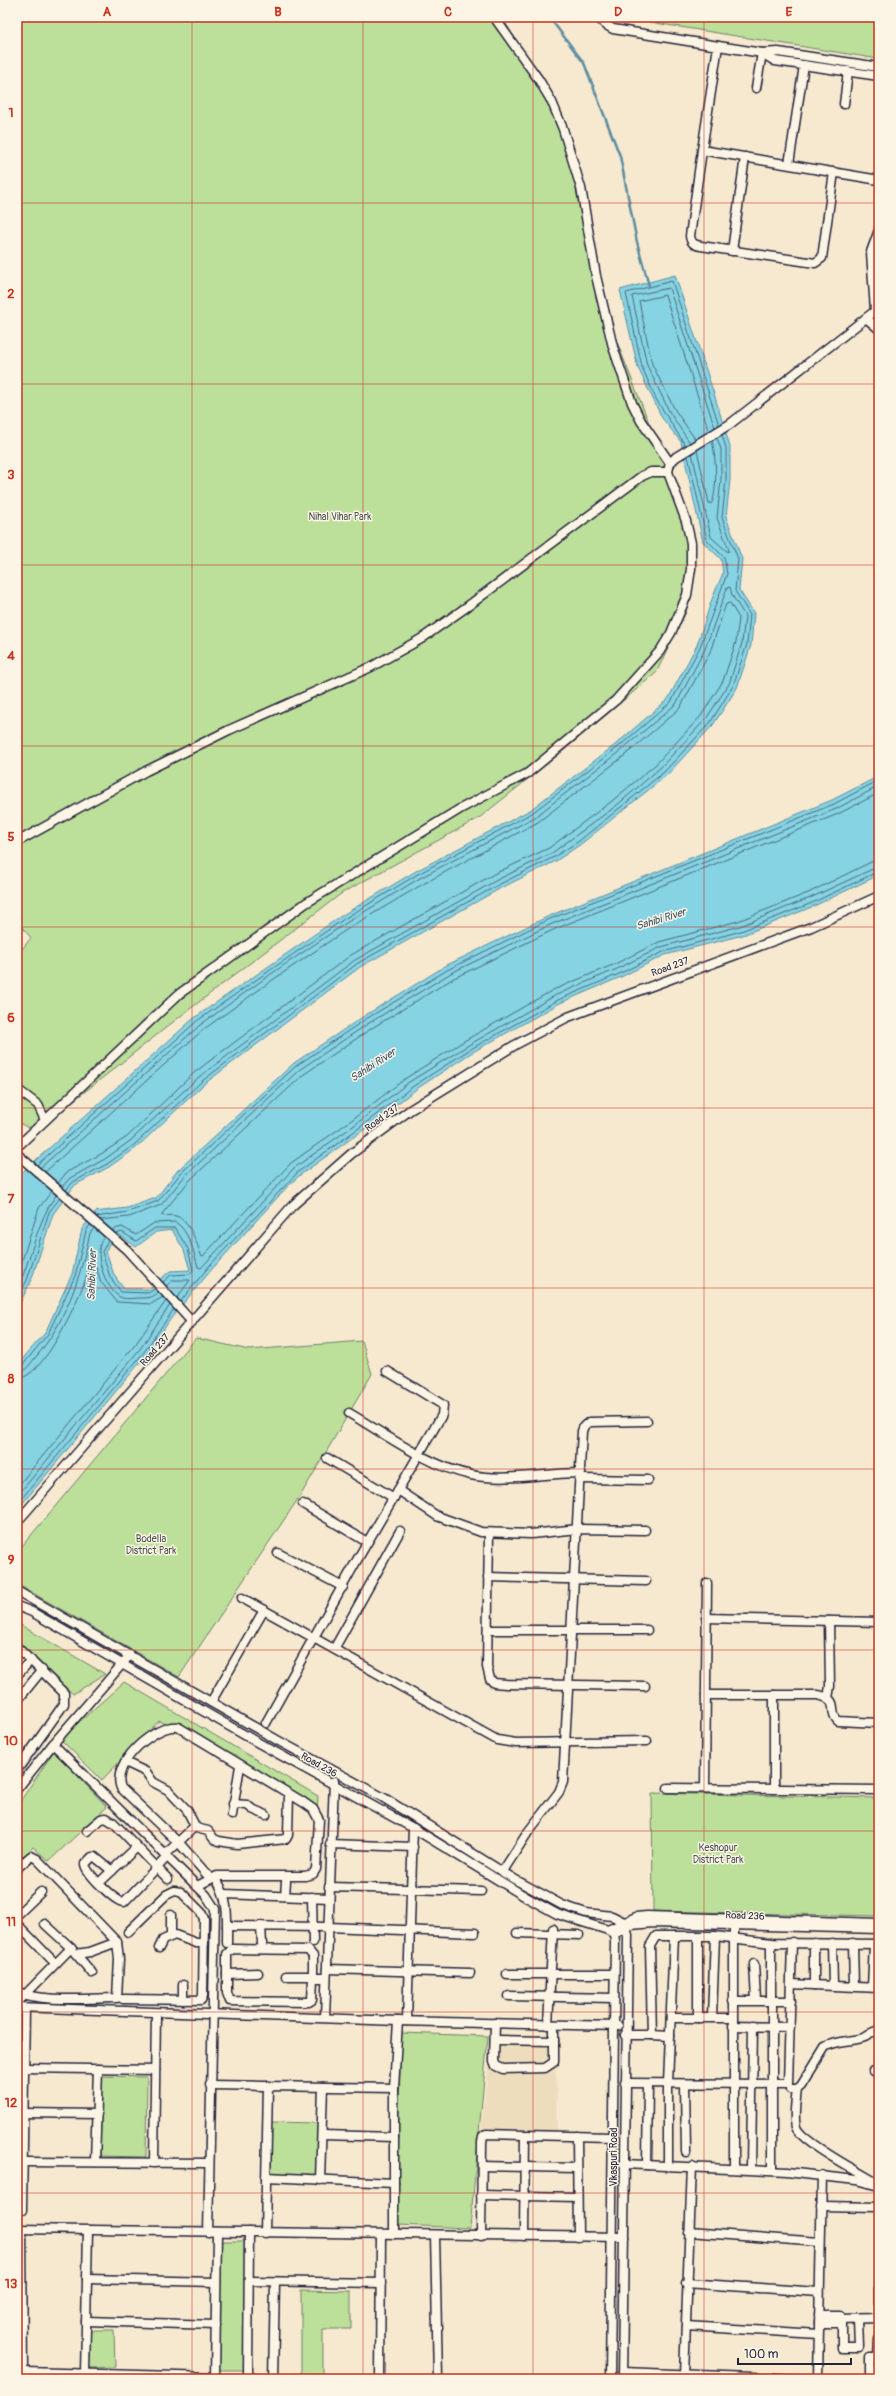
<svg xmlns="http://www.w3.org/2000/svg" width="896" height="2396" viewBox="0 0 896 2396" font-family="Pangolin,sans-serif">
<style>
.built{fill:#eeddbd}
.green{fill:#bcdf99;stroke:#6f806a}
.water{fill:#85d3e3;stroke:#5d8ca0;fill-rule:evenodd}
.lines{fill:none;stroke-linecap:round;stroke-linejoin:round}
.shore{stroke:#4a697e;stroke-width:1}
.stream{stroke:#5d8ca0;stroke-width:2.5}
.minor-casing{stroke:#22223b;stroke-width:11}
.minor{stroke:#fcf5e5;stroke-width:8}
.grid{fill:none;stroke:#c8321e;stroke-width:1;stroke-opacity:0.55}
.labels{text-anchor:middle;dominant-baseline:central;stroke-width:3;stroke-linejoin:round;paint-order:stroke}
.park-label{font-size:10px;fill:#485152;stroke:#fcf5e5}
.street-label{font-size:10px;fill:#22223b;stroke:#fcf5e5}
.water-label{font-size:11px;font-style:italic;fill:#40576d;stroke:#fcf5e5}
.neatline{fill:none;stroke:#c8321e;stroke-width:1.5}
.grid-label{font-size:13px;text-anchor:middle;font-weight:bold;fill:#c8321e}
</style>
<rect width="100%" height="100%" fill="#f6e9cf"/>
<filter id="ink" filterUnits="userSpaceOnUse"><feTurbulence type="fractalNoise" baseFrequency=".025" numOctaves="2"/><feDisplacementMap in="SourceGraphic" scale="8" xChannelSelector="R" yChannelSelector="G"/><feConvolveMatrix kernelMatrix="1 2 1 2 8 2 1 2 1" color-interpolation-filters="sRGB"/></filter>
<g filter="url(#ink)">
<polygon class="built" points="492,2034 556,2035 557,2140 480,2137"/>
<g class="green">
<polygon points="17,17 502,17 564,118 585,187 602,304 670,476 696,567 686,612 656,673 562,752 479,818 342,893 182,1015 35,1131 17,1122 17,955 31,938 17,921"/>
<polygon points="649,17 879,17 879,59 649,22"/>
<polygon points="196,1338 249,1350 362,1341 372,1374 302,1493 179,1677 17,1584 17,1552"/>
<polygon points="17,1623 105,1674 73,1694 17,1644"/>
<polygon points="124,1682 318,1796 317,1814 159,1721 102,1780 60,1739"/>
<polygon points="54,1751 107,1807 49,1861 33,1847 17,1863 17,1806"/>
<polygon points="652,1793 879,1798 879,1916 653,1911"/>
<polygon points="401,2033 488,2036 470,2228 396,2225"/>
<polygon points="102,2076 147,2077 146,2157 100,2156"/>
<polygon points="271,2122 319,2123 317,2179 270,2178"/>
<polygon points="20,2236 19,2379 17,2379 17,2237"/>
<rect x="216" y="2241" width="30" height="129"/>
<polygon points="301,2290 351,2291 351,2329 323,2329 323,2375 301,2374"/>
<polygon points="88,2330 114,2330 115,2367 89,2368"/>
</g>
<g class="water">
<polygon points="675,275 715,397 730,447 730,480 726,517 742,559 739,590 754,613 751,645 737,688 713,725 667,775 581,844 556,861 501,888 360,967 204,1084 136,1148 109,1167 75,1185 53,1214 31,1281 17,1309 17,1177 194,1018 341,916 416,871 530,810 615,745 668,699 697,645 712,599 723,573 721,559 703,542 681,442 662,418 638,368 620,290"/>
<path d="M879,776v99l-65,31 -71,29 -78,20 -44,22 -61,26 -89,50 -56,37 -53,41 -62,44 -13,12 -74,81 -41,49 -25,37 -130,156v-145l28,-32 27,-59 10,-45 13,-17 32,-4 29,-10 22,-28 116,-107 70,-47 83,-51 102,-49 283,-116zM172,1230l12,20 6,20 -20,1 -21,18h-25l-10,-14 -8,-24 3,-7 11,-9 16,12 20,-15z"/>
</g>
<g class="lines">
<g class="shore">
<polyline points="695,439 675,410 652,364 639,301 665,295 709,431"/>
<polyline points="690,443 670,413 647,365 632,296 669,288 715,428"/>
<polyline points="685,445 656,399 642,367 626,293 672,281 719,425"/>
<path d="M697,450l12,53 2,1c7,-10 5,-50 1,-63"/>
<polyline points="692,453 711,537 728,552 729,550 717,518 721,479 721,449 717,438"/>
<path d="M879,793l-41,21 -283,115 -101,49 -82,50 -69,47 -114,106 -28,34c4,2 10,-1 15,1 13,4 21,27 25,39l2,1 88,-93 62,-44 53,-41 58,-37 89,-51 62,-26 44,-22 79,-21 70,-28 63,-31 8,-2"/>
<polyline points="37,1165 197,1021 344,919 418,874 532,813 617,748 671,702 700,647 727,574 724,557 707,540 688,456"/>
<polyline points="40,1168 200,1025 271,974 346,923 420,878 535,817 620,751 676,704 705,649 727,588 730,587 732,595 745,616 742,643 729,684 706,719 660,768 616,806 552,853 497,880 355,960 199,1077 130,1141 105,1159 70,1178 62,1187"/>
<polyline points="45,1172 204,1029 274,979 349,928 423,884 538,822 624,756 680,708 710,652 726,604 730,603 739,618 736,642 723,681 701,716 656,764 612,801 549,848 494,874 351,955 195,1072 127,1137 101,1154 67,1172 58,1183"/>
<polyline points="66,1190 73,1182 107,1164 134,1145 202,1081 358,963 500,884 554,857 579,841 664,772 710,723 733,686 747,644 750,615 735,591 738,559 722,518 726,480 726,448 722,435"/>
<polyline points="96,1217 128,1212 158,1201 181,1173 296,1066 366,1019 449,969 550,919 834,804 879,780"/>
<polyline points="100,1220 129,1217 161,1205 185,1176 299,1070 369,1023 451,973 552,924 836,809 879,786"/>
<path d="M112,1230l10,-3 14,8 18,-12 21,-1c14,8 19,31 23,45l3,1 93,-100 62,-44 53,-42 58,-36 89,-51 61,-26 44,-22 79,-21 70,-28 69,-32"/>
<polyline points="116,1234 122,1232 136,1241 155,1228 175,1228 188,1249 193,1270 190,1274 171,1275 163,1282"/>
<path d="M104,1237c-13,12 1,52 16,60 5,3 13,1 19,1 8,0 13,0 20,-6"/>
<polyline points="108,1240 102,1252 110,1277 121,1292 148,1293 155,1289"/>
<polyline points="17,1276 39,1208 52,1191"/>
<polyline points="166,1286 173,1280 190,1280 177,1298"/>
<path d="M17,1289c15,-30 19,-67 39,-94"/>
<polyline points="17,1300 27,1280 49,1212 60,1198"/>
<polyline points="180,1302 210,1265 298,1172 359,1128 412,1087 469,1050 558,1000 619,974 663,952 741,931 812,903 879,871"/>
<polyline points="17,1367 22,1366 48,1334 75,1276 86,1231 90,1225"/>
<path d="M17,1373c9,-1 13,-9 18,-15 31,-36 45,-80 55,-125l4,-5"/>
<path d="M17,1379c27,-1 59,-76 68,-98 3,-7 3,-14 6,-21l3,1 7,21 16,20 34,2 12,-7"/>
<polyline points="17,1487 135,1345 166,1301"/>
<polyline points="17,1496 140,1349 170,1305"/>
<polyline points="17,1504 144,1352 174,1309"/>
</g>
<polyline class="stream" points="549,17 584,63 620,156 637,242 649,286"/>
<defs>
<g id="minor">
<polyline points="494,17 539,80 552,102 563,129 581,188 596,276 613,347 632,403 641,421 670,463"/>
<polyline points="597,17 606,25 613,29 762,53 778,52 879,67"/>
<polyline points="718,46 702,150 879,180"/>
<polyline points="762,53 775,61 879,76"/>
<polyline points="756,88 762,53"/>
<polyline points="844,104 848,71"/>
<path d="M702,150l-12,86c1,7 4,9 11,10l114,17 7,-5 12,-86"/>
<polyline points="789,164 804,65"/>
<polyline points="732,251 745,157"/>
<polyline points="866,318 879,329"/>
<polyline points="17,842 146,771 229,730 371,667 421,639 468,606 642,476 651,472 668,472"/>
<polyline points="17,1089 38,1105 45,1120"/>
<polyline points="17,1147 179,994 306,903 460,809 528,773 616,700 660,651 671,633 687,595 691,569 691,543 686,521 668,472 670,463 676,457 730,424 875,311 871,252 879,230"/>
<polyline points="17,1154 127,1250 192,1322"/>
<path d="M349,1413c36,21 81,54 122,62 34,7 75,-2 110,-2"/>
<polyline points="327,1458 394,1498"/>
<polyline points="581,1479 648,1480"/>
<polyline points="398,1490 437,1516 481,1532 531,1534 578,1529 645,1530"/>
<polyline points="303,1504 367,1542"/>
<polyline points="17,1522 292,1206 351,1154 410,1110 515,1045 568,1017 811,927 879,896"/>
<polyline points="489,1533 487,1667 490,1679 494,1683 506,1684 645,1686"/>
<polyline points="278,1553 343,1587"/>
<polyline points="488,1577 646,1581"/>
<polyline points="17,1591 277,1740 384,1798 514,1879 562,1905 586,1913 612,1916 624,1922 628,1935 622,2379"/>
<polyline points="242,1598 497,1740 516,1743 647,1741"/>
<polyline points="17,1606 32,1612 255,1741 413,1828 526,1897 557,1914 608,1930 614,1934 615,1941 610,2379"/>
<polyline points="706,1618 879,1622"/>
<polyline points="488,1630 647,1630"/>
<polyline points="17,1647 64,1693 64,1704 17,1770"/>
<polyline points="334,1649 400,1531"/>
<polyline points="17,1675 31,1660"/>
<path d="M706,1695h112c24,5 9,16 20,26l41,2"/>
<polyline points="828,1698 830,1686 829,1621"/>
<polyline points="17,1701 42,1670"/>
<polyline points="211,1702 264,1610"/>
<polyline points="266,1723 357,1560 442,1415 443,1405 387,1371"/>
<polyline points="53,1744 206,1895 215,1909 208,2232"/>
<polyline points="125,1762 146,1772 153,1782 168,1790 187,1810 196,1828 208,1831 214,1839 219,1841 237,1844 286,1839 288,1835 289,1794"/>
<polyline points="668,1788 879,1790"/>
<polyline points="705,1788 707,1583"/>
<polyline points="17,1789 53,1744 130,1655"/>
<polyline points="774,1789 774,1695"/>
<polyline points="233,1804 247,1805 252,1809 266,1815"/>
<polyline points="232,1815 240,1766"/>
<polyline points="87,1831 101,1819 106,1818 114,1823 168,1879"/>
<polyline points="330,1844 413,1847"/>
<polyline points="165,1855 195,1826"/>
<polyline points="17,1868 31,1856 37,1859 117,1942"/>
<path d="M112,1871l-17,-14h-3l-7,7c0,8 32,40 39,38l43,-45"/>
<polyline points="503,1871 528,1832 559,1792 563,1782 582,1431 584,1426 589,1422 647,1421"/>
<path d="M218,1882c11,19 9,39 9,61"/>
<polyline points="99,1883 137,1847"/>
<path d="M197,1886l20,-10h88l8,-2 3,-5 3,-49 -6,-11 -10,-7 -125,-75c-23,-3 -68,37 -57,61l59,56 30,34"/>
<polyline points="329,1887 481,1891"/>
<polyline points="225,1894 329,1898"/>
<polyline points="285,1896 286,1881"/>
<polyline points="312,1897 313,1942"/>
<polyline points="17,1915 41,1892"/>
<polyline points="171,1915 171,1936"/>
<polyline points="17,1924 55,1963"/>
<polyline points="734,1925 734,2168"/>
<polyline points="227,1926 328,1927 475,1933"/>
<polyline points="261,1926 262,1944"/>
<polyline points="608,1930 636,1917 647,1916 879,1923"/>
<polyline points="517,1933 579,1935"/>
<polyline points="614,1934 631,1925 653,1923 879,1929"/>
<polyline points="832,1943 833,1985"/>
<polyline points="853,1943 854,1986"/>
<polyline points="159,1948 163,1940 175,1935 196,1943 204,1943"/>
<polyline points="76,1954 92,1973"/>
<polyline points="754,1964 756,2000"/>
<polyline points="327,1969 470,1973"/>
<polyline points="227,1974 258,1973"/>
<polyline points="507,1974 614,1974"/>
<polyline points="286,1976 313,1976"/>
<polyline points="313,1978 312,2000 309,2002 230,2001 227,1993 227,1954 232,1949 308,1950 313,1956 313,1978 326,1978"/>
<polyline points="791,1984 879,1988"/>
<polyline points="183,1985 183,2000"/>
<polyline points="814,1985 814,1943"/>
<polyline points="872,1987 874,1944"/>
<path d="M17,1991c21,12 75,7 100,7l2,-39 -2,-17 -27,10 -14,2 -5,-6"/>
<polyline points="509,1996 614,1998"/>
<polyline points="123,1999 201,2000 203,1996 204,1919 201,1912 181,1892 174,1891 166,1895 128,1932"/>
<polyline points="733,2001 791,2001"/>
<polyline points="771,2001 771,1943"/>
<polyline points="772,2001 772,2170"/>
<polyline points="17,2003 71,1948 45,1924"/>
<polyline points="17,2007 398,2021 618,2026"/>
<polyline points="325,2017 334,1781"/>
<polyline points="712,2017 715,1936"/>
<polyline points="671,2018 732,2018"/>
<polyline points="698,2018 698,1936"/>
<polyline points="407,2021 413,1828"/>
<polyline points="495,2023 494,2061 496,2066 503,2069 545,2068 554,2062 554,2025"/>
<polyline points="548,2025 553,1929"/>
<polyline points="733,2026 790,2027"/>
<polyline points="625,2035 652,2035"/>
<polyline points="670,2036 652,2035 650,1946 656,1936 715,1936 771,1943 879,1944"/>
<polyline points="495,2040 554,2041"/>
<polyline points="24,2068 155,2070"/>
<polyline points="873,2071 879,2073"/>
<polyline points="625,2083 788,2084 792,1942"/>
<polyline points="685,2084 686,2152"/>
<polyline points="210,2085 394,2088"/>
<path d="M791,2089h6l4,-3 24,-39c11,-7 24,-5 37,-9 7,-2 9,-7 17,-7"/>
<path d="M797,2089c-1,11 -4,27 -1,38 5,15 63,45 79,55"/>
<polyline points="23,2113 97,2114"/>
<polyline points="323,2135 394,2137"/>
<polyline points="577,2136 578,2237"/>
<polyline points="22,2162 209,2163"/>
<polyline points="95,2162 98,2069"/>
<polyline points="154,2163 156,2013"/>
<polyline points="624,2164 787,2172 856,2180 879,2186"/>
<polyline points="647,2165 648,2084"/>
<polyline points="668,2165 668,2083 674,1936"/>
<polyline points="482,2166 577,2168"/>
<polyline points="751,2169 753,2026"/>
<polyline points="266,2177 394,2183"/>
<polyline points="320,2180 323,2087"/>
<polyline points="481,2195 577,2197"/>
<polyline points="821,2206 879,2207"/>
<polyline points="22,2210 25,2008"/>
<polyline points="17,2229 624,2237"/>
<polyline points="22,2229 23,2379"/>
<polyline points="689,2232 820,2242"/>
<polyline points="265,2233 268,2086"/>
<polyline points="394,2234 394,2088 398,2021"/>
<polyline points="435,2235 438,2379"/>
<polyline points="481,2236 482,2142 483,2136 486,2134 612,2137"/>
<polyline points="524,2236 525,2135"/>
<polyline points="87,2279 216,2282"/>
<polyline points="249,2281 381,2283"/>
<polyline points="686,2283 819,2292"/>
<polyline points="879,2289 879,2315"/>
<polyline points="840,2319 879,2318"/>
<polyline points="842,2319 842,2348 859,2348 858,2319"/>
<polyline points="86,2321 216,2325"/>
<polyline points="819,2323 840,2323 840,2315 819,2315"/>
<polyline points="686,2326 818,2334"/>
<polyline points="878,2358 879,2339"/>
<polyline points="24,2372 215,2377"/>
<polyline points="622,2372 798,2379"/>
<polyline points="85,2374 88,2230"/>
<polyline points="684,2375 692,2166"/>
<polyline points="248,2378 277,2379"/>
<polyline points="215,2379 217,2232"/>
<polyline points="248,2379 249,2232"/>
<polyline points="273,2379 275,2282"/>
<polyline points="380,2379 381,2234"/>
<polyline points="818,2379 822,2175"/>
<polyline points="870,2379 870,2358 879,2358"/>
</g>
</defs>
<use href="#minor" class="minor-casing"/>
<use href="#minor" class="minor"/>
</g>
</g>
<path class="grid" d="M192,17v2362M363,17v2362M533,17v2362M704,17v2362M17,203h862M17,384h862M17,565h862M17,746h862M17,927h862M17,1108h862M17,1288h862M17,1469h862M17,1650h862M17,1831h862M17,2012h862M17,2193h862"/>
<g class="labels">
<g class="park-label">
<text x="340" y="517">Nihal Vihar Park</text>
<text x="151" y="1539">Bodella<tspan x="151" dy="12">District Park</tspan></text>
<text x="718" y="1848">Keshopur<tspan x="718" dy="12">District Park</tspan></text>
</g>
<g class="street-label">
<text transform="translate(670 967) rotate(-20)">Road 237</text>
<text transform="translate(382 1118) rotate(-36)">Road 237</text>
<text transform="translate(155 1350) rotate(-49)">Road 237</text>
<text transform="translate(319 1765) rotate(29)">Road 236</text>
<text transform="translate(745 1916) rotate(2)">Road 236</text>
<text transform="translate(614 2157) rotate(-90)">Vikaspuri Road</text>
</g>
<g class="water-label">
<text transform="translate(661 919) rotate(-17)">Sahibi River</text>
<text transform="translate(373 1065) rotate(-33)">Sahibi River</text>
<text transform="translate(92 1275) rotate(-88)">Sahibi River</text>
</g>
</g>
<rect width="896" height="2396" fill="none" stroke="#fcf5e5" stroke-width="44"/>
<path d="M738 2358v6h113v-6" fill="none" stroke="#22223b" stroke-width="2"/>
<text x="744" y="2358" font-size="12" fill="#22223b" stroke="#fcf5e5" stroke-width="3" paint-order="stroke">100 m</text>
<rect x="22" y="22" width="852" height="2352" class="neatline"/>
<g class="grid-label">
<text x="107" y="16">A</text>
<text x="278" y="16">B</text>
<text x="448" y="16">C</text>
<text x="618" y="16">D</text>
<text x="789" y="16">E</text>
<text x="11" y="117">1</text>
<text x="11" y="298">2</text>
<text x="11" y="479">3</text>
<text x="11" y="660">4</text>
<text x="11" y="841">5</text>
<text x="11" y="1022">6</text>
<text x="11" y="1203">7</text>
<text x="11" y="1383">8</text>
<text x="11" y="1564">9</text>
<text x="11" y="1745">10</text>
<text x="11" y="1926">11</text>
<text x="11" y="2107">12</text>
<text x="11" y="2288">13</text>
</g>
</svg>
